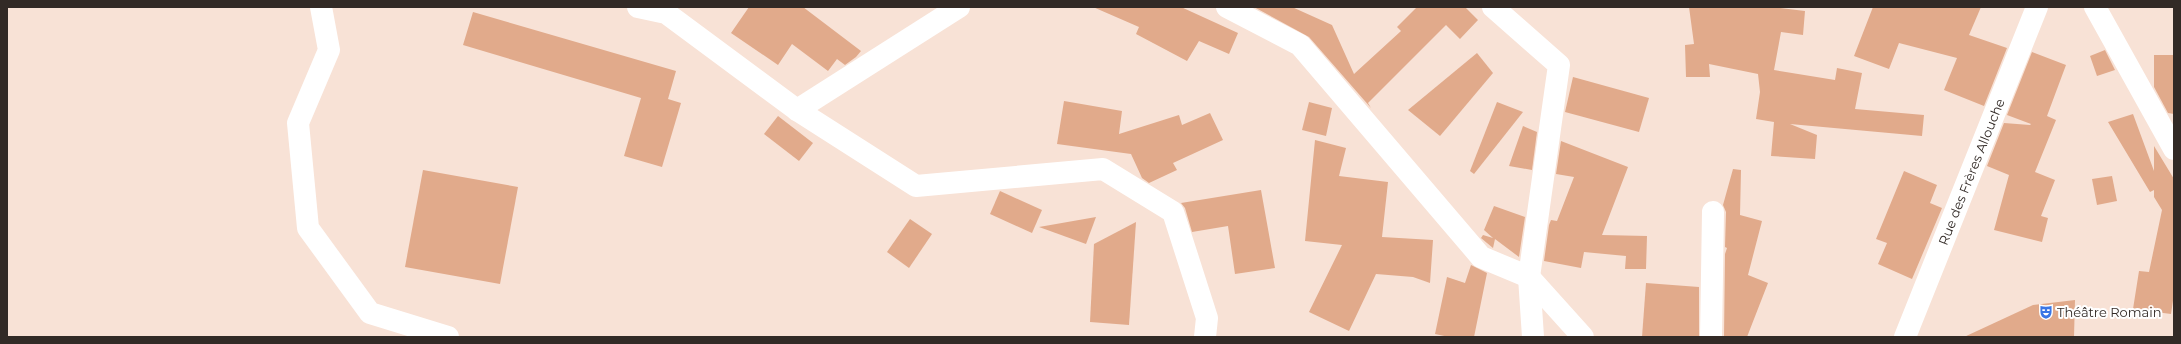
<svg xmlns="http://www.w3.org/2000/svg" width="2181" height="344" viewBox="0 0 2181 344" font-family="Montserrat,sans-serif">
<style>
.building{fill:#e1aa8b}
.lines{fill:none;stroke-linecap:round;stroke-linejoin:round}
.street{stroke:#fff;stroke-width:22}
.labels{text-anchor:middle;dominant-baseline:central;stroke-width:4;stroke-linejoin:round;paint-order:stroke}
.street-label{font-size:13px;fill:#322a26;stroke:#fff}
.poi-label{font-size:13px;fill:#322a26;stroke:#fff;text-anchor:start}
</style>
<rect width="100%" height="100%" fill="#f8e2d6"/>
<g class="building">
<polygon points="749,7 803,7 861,51 856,57 845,65 837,59 828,71 792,44 778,65 731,33"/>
<polygon points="1093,7 1181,7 1238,33 1229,54 1199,41 1187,61 1136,34 1139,27"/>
<polygon points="1254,7 1292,7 1332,25 1354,74 1401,31 1397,27 1417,7 1465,7 1478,20 1460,39 1446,25 1368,103 1371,108 1309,37"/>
<polygon points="1689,7 1772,7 1805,11 1803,35 1781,32 1774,70 1835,80 1837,68 1862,73 1855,109 1924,115 1922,136 1790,124 1817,135 1815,159 1771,156 1774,122 1756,119 1760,92 1758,74 1709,64 1710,77 1686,77 1685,45 1694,44"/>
<polygon points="1873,7 1981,7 1969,35 2007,48 1984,106 1944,90 1957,58 1899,43 1889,69 1854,56"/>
<polygon points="473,12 676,71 668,99 681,103 662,167 624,156 641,98 463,45"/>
<polygon points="2105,50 2115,70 2097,76 2090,56"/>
<polygon points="2032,52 2066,65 2047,116 2056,120 2035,172 2055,180 2041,216 2048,218 2042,242 1994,230 2009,175 1987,166 2004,123 2030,125 2031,124 2007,115"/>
<polygon points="1477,53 1493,73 1440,136 1408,110"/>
<polygon points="2154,55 2174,55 2174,114 2168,113 2154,87"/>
<polygon points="1573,77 1649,98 1639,132 1565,112"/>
<polygon points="1064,101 1122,111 1119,134 1179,115 1182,125 1210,113 1223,140 1173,163 1177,170 1149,183 1142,178 1131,154 1057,144"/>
<polygon points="1309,102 1332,108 1326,136 1302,130"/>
<polygon points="1497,102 1523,112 1474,174 1470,171"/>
<polygon points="2133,114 2154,171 2154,146 2174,179 2174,294 2171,314 2133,309 2139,271 2149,272 2162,210 2154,197 2154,190 2150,192 2108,122"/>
<polygon points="778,116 813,143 799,161 764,134"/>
<polygon points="1523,126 1537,132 1532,170 1509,166"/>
<polygon points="1315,140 1346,148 1339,176 1388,182 1382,237 1433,240 1430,283 1413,277 1376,274 1349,331 1309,312 1342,245 1305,241"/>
<polygon points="1561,141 1628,167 1602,235 1647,236 1646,269 1625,269 1626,256 1584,252 1581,268 1544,261 1549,225 1551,220 1557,221 1574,177 1556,174"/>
<polygon points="1733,169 1741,170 1740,215 1762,221 1748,275 1768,283 1747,337 1724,337 1725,254 1727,248 1725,247 1726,212 1723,205"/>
<polygon points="423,170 518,187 500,284 405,267"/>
<polygon points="1904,171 1937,185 1930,203 1942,208 1912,279 1878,264 1887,243 1876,239"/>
<polygon points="2112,176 2117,201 2097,205 2092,179"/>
<polygon points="1261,190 1275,268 1235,274 1228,226 1192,232 1185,208 1181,203"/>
<polygon points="1000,191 1042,210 1032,233 990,214"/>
<polygon points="1494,206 1525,217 1519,257 1495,239 1493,248 1481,238 1483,235 1493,238 1484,230"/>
<polygon points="1096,217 1086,244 1039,227"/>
<polygon points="910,219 932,234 909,268 887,252"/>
<polygon points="1136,222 1129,325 1090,322 1094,244"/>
<polygon points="1471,265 1487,273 1474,337 1449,337 1435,334 1447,277 1465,283"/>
<polygon points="1646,283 1699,287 1699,337 1642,337"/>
<polygon points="2075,300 2074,337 1964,337 2033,305"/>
</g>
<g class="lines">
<g class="street">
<polyline points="321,7 329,50 298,123 308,228 370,313 448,337"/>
<polyline points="638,7 666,13 797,110 916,186 1103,169 1173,212 1207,318 1205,337"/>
<polyline points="1227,7 1300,45 1481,257 1529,277 1583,337"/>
<polyline points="1493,7 1559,65 1529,277 1533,337"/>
<polyline points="2095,7 2174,149"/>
<polyline points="797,110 959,7"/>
<polyline points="1711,337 1713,212"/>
<path id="s1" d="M1905,337l132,-330"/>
</g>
</g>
<defs>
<symbol id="theatre-bare" viewBox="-9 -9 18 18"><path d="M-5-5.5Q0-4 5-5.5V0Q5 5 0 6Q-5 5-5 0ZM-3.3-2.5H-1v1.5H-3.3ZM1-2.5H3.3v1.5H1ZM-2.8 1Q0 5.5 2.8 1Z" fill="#3a76e5" stroke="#fff" stroke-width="2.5" paint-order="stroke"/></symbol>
</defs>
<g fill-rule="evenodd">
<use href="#theatre-bare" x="2036" y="302" width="20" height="20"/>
</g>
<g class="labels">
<g class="street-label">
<text stroke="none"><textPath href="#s1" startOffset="178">Rue des Frères Allouche</textPath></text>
</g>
<g class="poi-label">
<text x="2057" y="312">Théâtre Romain</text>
</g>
</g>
<rect width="2181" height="344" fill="none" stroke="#322a26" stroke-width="16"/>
</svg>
